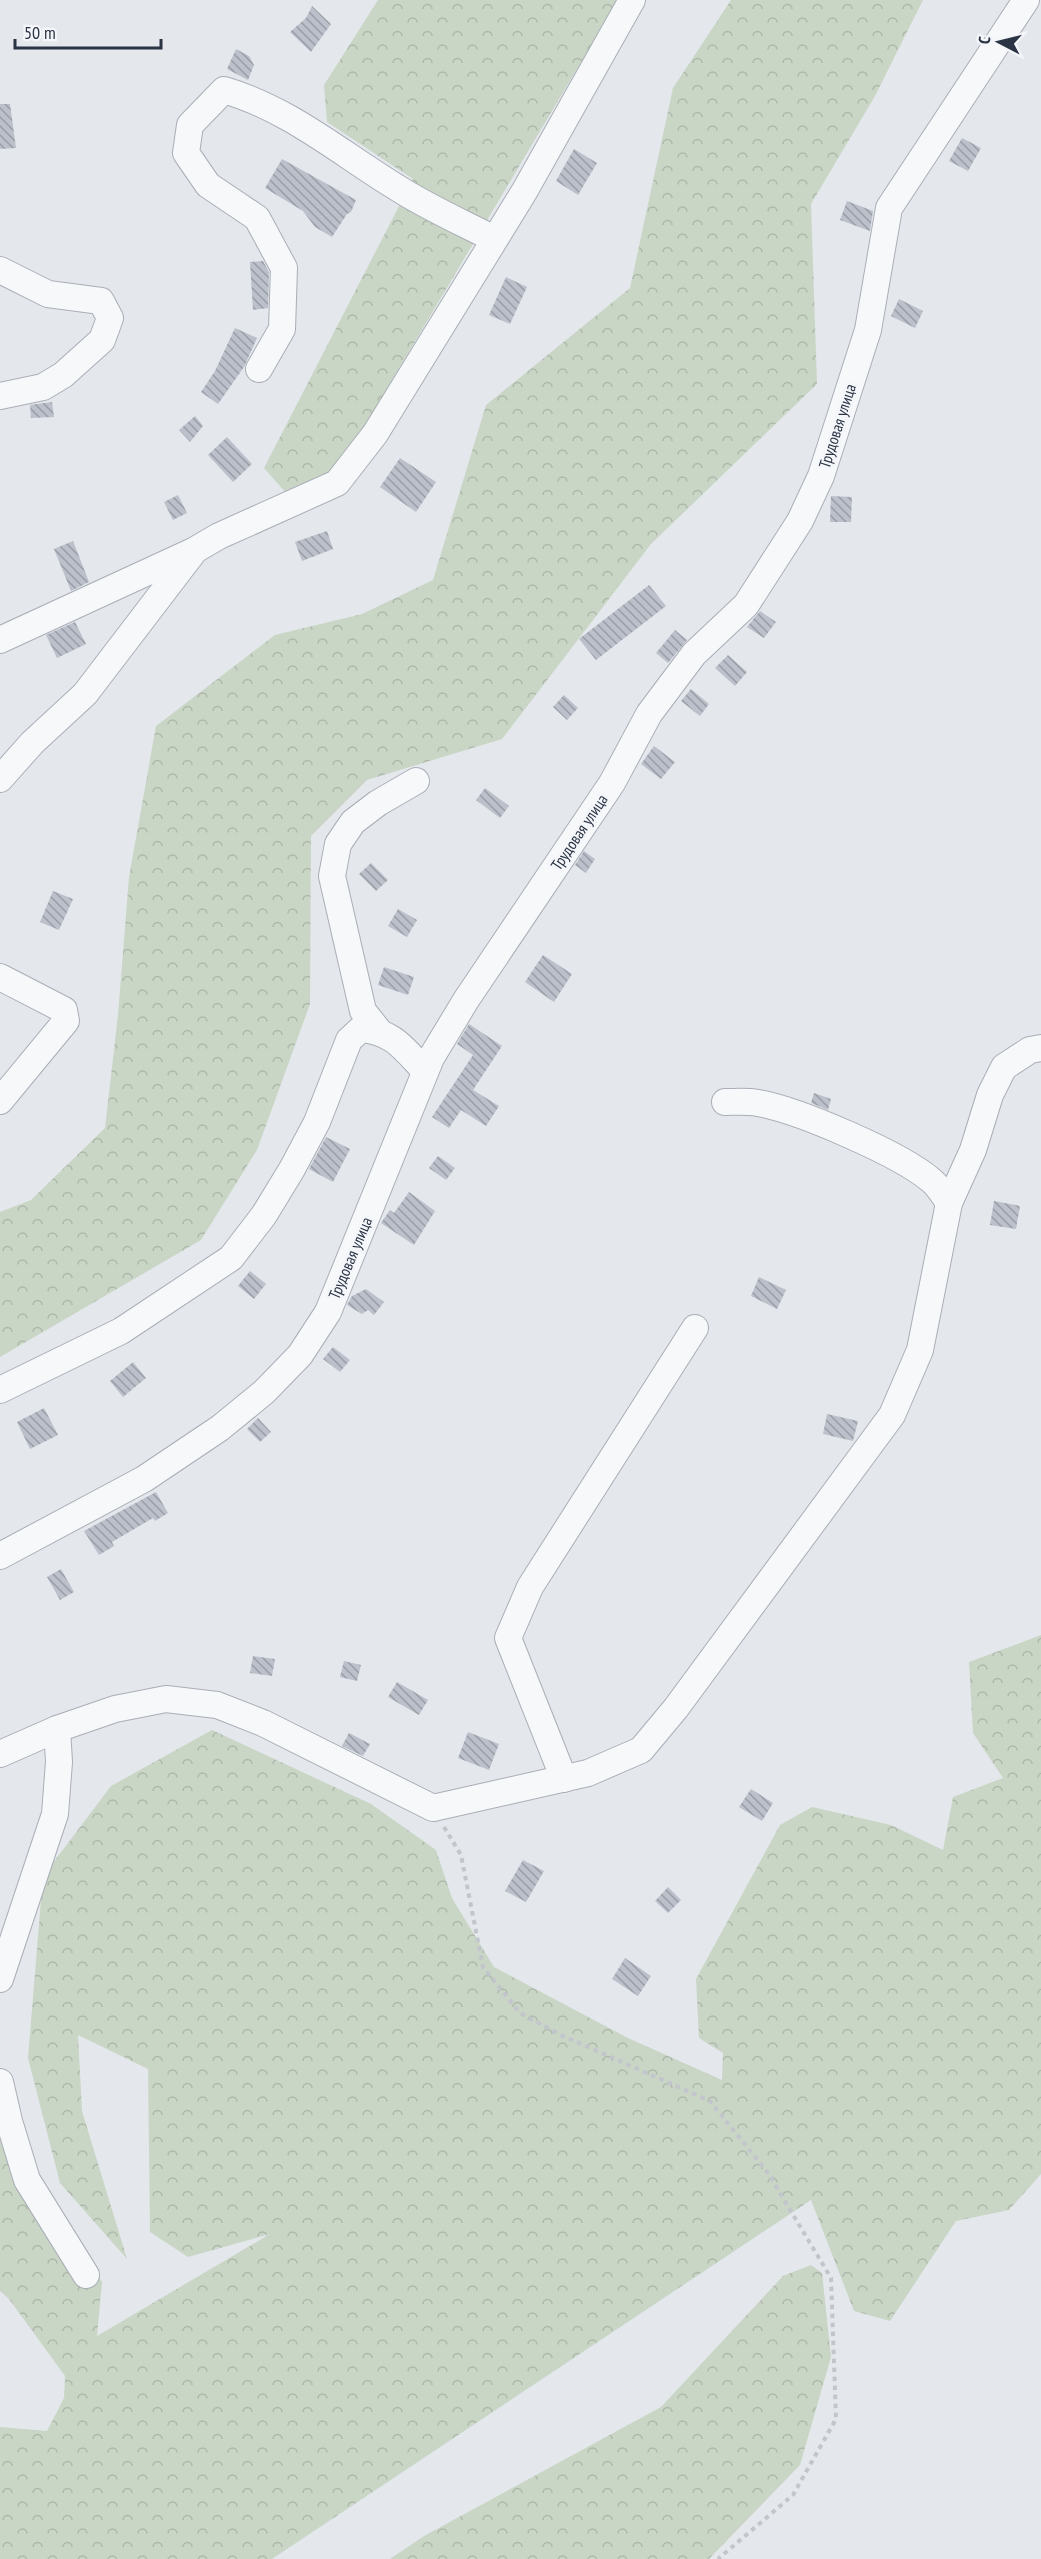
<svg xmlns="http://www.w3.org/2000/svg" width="1041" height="2559" viewBox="0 0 1041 2559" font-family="'PT Sans Narrow',sans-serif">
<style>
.forest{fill:url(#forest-crowns)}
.building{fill:url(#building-back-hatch)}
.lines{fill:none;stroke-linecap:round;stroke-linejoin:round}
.minor-casing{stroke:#a9aeb7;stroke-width:28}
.path{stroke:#c2c5cb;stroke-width:4;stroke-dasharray:4.5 4.5;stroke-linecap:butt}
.minor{stroke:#f7f8fa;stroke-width:26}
.labels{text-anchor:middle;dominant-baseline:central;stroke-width:6;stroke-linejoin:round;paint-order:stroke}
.street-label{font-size:16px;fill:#2b3445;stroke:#f4f6f9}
</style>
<defs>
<pattern id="forest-crowns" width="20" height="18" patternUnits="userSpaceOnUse" patternTransform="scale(1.5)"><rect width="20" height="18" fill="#c9d6c5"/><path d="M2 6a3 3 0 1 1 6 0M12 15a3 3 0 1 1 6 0" fill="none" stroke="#adb8ab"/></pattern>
<pattern id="building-back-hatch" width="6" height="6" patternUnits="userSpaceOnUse" patternTransform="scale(1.5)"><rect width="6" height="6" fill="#bbc0ca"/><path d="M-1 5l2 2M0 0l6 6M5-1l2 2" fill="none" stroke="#989da6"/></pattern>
</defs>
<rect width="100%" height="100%" fill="#e4e7ec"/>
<g class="forest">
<polygon points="378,0 618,0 338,471 287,494 264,468 413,179 327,122 324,85"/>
<polygon points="731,0 923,0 875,96 811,204 817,384 651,544 502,739 367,780 311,836 310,1004 257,1150 201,1240 0,1357 0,1212 31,1200 105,1128 118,1015 129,877 156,726 275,635 362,614 433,580 486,405 630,288 673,88"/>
<polygon points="1041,1635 1041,2174 1009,2210 956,2221 890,2321 854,2311 811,2200 272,2559 0,2559 0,2427 47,2431 64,2398 65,2376 9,2299 0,2291 0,2121 102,2282 97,2336 270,2234 188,2257 150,2232 148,2069 78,2035 82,2111 127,2259 60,2183 28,2058 43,1876 111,1786 212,1730 371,1804 436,1850 452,1898 494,1967 628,2038 722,2080 723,2053 699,2038 696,1979 780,1825 812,1807 891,1825 943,1850 953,1797 1003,1778 973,1733 969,1662"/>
<polygon points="811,2265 822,2273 831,2357 800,2465 709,2559 390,2559 424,2536 661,2407 783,2276"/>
</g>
<g class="building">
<polygon points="312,6 331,24 311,52 290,32 306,18"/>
<polygon points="236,49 249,56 254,65 248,80 227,69"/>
<polygon points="0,104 10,104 16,148 0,149"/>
<polygon points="962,138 981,148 968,171 949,161"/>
<polygon points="574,149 597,163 578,195 556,181"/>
<polygon points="282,159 356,200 351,212 347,214 332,237 315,227 303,211 265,188"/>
<polygon points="847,201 873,211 870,231 840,220"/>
<polygon points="263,261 269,272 268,308 253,310 250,262"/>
<polygon points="506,277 527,287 510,324 489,315"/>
<polygon points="899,299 923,311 915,328 891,316"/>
<polygon points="235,328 257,338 244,367 218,404 201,392 215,371"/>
<polygon points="52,402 54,417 31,418 30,405"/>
<polygon points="195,416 203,426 190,442 179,430"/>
<polygon points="227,437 252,464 233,482 208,455"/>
<polygon points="400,458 436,482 416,512 380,487"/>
<polygon points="178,495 187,513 173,520 164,502"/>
<polygon points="831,496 852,497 851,522 830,522"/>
<polygon points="327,531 333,549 302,561 295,542"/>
<polygon points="73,541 89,582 71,591 54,549"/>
<polygon points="649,585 666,606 596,660 579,639"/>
<polygon points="760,611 776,622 764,638 747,627"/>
<polygon points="75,622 86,644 57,658 46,635"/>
<polygon points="675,630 687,640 668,663 656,653"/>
<polygon points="728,655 747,672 735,686 715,668"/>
<polygon points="691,689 709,704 700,716 681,701"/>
<polygon points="564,695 578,708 567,720 553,707"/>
<polygon points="654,746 675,762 661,779 641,764"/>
<polygon points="485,788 509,806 500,818 476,800"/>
<polygon points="584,851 595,859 586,873 575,865"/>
<polygon points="371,863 388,880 376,891 359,874"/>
<polygon points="53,891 73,899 59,930 40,922"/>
<polygon points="398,909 417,920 407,937 388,926"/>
<polygon points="543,955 572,974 554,1002 525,982"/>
<polygon points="384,967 414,977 408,995 378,985"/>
<polygon points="469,1024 502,1046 473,1090 499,1106 486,1126 461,1110 449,1128 432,1117 473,1055 457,1044"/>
<polygon points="814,1093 831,1099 828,1110 811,1103"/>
<polygon points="326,1137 350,1149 333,1182 309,1169"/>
<polygon points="438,1156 455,1168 446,1180 429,1168"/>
<polygon points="409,1192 435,1211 414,1245 381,1223 390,1210 394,1213"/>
<polygon points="994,1201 1020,1206 1016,1229 990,1225"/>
<polygon points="250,1271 266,1284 254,1299 238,1286"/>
<polygon points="759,1277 786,1290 777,1309 751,1296"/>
<polygon points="366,1289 384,1302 374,1315 368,1310 362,1314 347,1305 352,1296"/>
<polygon points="333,1347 350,1360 340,1372 323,1359"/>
<polygon points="133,1362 146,1378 123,1397 110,1381"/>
<polygon points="44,1408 58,1435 30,1449 17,1422"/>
<polygon points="827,1414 858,1421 853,1441 823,1434"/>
<polygon points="258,1418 271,1432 260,1442 247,1429"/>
<polygon points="156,1492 168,1513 155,1521 153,1518 112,1542 114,1546 99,1555 84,1531"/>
<polygon points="61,1569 74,1592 60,1600 47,1577"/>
<polygon points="253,1656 275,1659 272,1676 250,1673"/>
<polygon points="344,1661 361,1665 357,1681 340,1677"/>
<polygon points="397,1682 428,1700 419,1715 388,1697"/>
<polygon points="468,1732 499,1744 489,1770 458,1758"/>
<polygon points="349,1733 370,1744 363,1756 342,1746"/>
<polygon points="751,1789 773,1803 762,1821 739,1807"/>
<polygon points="523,1860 544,1871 526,1902 505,1891"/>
<polygon points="668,1887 681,1900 668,1913 655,1901"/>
<polygon points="625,1958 651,1976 638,1996 612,1979"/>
</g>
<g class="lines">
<defs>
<g id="minor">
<polyline points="0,270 48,294 101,301 110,318 102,340 63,375 43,387 0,396"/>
<path d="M259,369l23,-40 2,-61 -27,-50 -49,-33 -22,-32 4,-28 34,-35c65,19 115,62 172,97 31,20 65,35 98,52"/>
<polyline points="0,640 191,552"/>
<polyline points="0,779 32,743 85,694 195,550 219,536 337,483 375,434 524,192 632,0"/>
<polyline points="0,977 64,1010 66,1021 0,1101"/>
<polyline points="379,1031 363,1011 332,876 338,844 353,822 378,803 416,781"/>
<path d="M725,1102c11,0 22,-1 33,1 40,7 143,51 174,78 7,6 12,15 17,22"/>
<path d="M0,1390l121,-59 110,-73 33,-43 28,-46 25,-47 32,-82 12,-11c33,3 43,20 64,42"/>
<polyline points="0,1556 144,1479 220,1428 264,1392 300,1355 328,1312 431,1058 466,1000 612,783 649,714 694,654 746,605 800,521 821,476 868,330 889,208 1026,0"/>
<polyline points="0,1754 57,1729 115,1709 166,1699 217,1705 263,1723 433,1808 588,1773 641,1750 676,1708 892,1415 920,1350 949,1203 973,1150 990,1095 1004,1067 1030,1050 1041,1048"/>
<polyline points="564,1779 508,1638 530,1587 695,1328"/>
<polyline points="0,1979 55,1814 59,1762 57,1729"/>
<polyline points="0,2082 9,2121 27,2180 86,2275"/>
</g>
</defs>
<use href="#minor" class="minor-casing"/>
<polyline class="path" points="444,1827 461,1855 483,1967 520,2013 561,2035 710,2101 768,2173 831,2278 836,2419 793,2495 718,2559"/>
<use href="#minor" class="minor"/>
</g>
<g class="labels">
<g class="street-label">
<text transform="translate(837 426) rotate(-72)">Трудовая улица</text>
<text transform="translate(579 832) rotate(-56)">Трудовая улица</text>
<text transform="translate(350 1258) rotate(-67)">Трудовая улица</text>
</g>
</g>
<g transform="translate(999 42) rotate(277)" stroke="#f4f6f9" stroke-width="4.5" paint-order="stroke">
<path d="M0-4.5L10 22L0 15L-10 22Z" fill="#2b3445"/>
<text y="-9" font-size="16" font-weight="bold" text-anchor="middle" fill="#2b3445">С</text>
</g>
<path d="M15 39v9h146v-9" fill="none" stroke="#2b3445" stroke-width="3"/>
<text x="24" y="39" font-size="18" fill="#2b3445" stroke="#f4f6f9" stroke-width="4.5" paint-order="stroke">50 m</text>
</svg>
